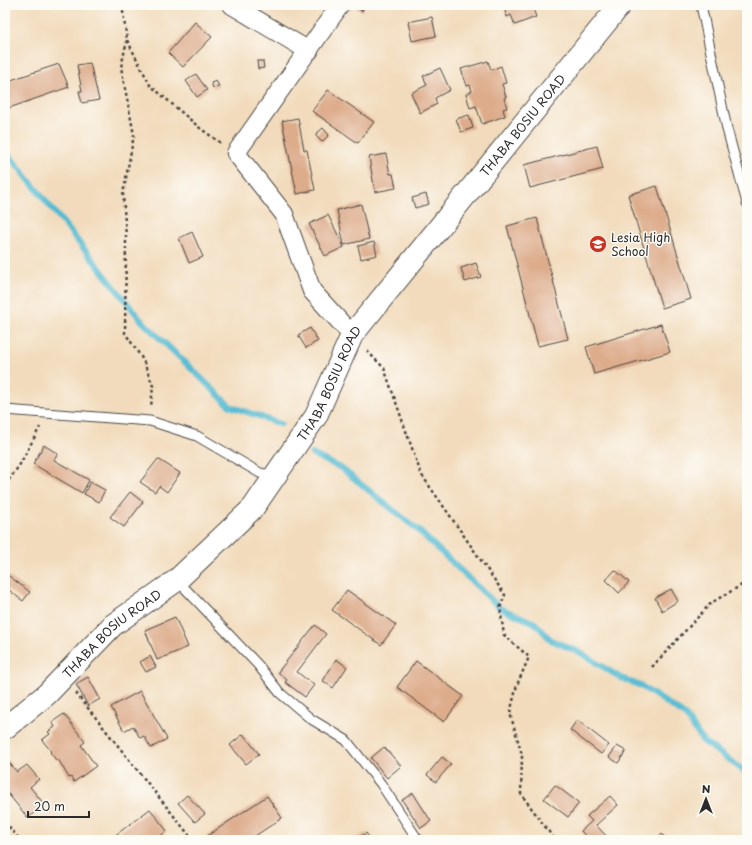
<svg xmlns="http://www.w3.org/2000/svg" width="752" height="845" viewBox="0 0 752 845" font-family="'Playpen Sans',sans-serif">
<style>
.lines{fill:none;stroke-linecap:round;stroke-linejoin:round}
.stream{stroke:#54bbd2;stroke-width:6}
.building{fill:#ddac8b}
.service-casing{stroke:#494541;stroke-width:11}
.minor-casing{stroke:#494541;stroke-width:20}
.tertiary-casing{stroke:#494541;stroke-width:24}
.path{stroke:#494541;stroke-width:2.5;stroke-dasharray:3 3;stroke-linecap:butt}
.service{stroke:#fff;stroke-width:9}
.minor{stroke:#fff;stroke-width:18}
.tertiary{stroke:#fff;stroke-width:22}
.labels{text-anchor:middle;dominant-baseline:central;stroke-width:3;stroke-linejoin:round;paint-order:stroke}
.street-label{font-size:12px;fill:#2b2b2b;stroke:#fdfcf7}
.poi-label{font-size:12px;fill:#2b2b2b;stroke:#fdfcf7;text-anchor:start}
</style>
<rect width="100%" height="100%" fill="#fdfcf7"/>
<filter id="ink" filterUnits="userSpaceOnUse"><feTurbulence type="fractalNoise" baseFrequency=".025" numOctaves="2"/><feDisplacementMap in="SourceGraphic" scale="8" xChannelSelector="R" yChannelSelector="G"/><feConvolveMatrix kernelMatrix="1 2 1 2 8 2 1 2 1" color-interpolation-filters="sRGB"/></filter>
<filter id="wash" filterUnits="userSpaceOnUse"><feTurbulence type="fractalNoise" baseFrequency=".012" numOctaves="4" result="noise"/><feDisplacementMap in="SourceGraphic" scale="16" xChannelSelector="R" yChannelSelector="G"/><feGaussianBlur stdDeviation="0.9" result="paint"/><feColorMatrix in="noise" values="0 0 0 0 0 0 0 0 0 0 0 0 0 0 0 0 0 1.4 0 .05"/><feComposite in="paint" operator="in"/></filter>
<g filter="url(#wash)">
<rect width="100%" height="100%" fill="#f2dbbc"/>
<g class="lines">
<g class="stream">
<polyline points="5,150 141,320 230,406 281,424"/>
<polyline points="312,454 341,468 418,530 500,608 535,623 551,640 579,652 621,678 641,686 685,715 703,741 747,773"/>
</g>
</g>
<g id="blocks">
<g class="building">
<polygon points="357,5 365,5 362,11 356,8"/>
<polygon points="503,5 535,5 532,6 536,17 515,25 511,15 507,17"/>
<polygon points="432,17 436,36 412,41 408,22"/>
<polygon points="195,22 212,37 183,67 168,53"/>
<polygon points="257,61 263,61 264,68 258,69"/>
<polygon points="488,61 491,70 501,66 506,83 502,84 506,97 504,98 507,108 503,109 505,116 482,124 476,106 470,108 466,94 472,91 470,85 467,86 461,69"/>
<polygon points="90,63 99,100 82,103 79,91 82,91 77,65"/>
<polygon points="59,64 69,87 9,108 5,98 5,82"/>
<polygon points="440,68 450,90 435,98 437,104 420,113 411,93 427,85 423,76"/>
<polygon points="196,74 207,90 197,97 186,81"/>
<polygon points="216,81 219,86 213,88 211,83"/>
<polygon points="328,90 374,122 358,143 312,111"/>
<polygon points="469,115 473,128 461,132 456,119"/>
<polygon points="298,118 304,150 307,150 315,190 297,194 282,121"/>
<polygon points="323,128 329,135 322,142 315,135"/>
<polygon points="597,146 603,169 530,188 524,165"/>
<polygon points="386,154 390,174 393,174 396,188 375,192 369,157"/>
<polygon points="657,186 691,299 662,308 628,195"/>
<polygon points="426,194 429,204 415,208 412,198"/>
<polygon points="361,204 369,239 344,245 337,210"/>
<polygon points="328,215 344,247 325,256 309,224"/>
<polygon points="537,218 568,339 538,346 507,226"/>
<polygon points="192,232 203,257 189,263 179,238"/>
<polygon points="374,242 377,255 361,259 358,246"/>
<polygon points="476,263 481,277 465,282 461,268"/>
<polygon points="661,324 670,352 594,374 586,347"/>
<polygon points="310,328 318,341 306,348 298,335"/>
<polygon points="44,445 58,454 54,460 89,480 82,493 33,464"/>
<polygon points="158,459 180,473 167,492 159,486 155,492 140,482"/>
<polygon points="90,482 105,490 99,502 84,494"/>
<polygon points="130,492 143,502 124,527 110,517"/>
<polygon points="615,570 629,582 619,593 606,580"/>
<polygon points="5,573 30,592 23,601 5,587"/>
<polygon points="671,589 678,601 662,611 655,598"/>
<polygon points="347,590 396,625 381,645 332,610"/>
<polygon points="175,617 188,647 157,660 145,630"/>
<polygon points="315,625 326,634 297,672 314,685 305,697 285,682 287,680 278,672"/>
<polygon points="150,656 156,667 146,672 140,662"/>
<polygon points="336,659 347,667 333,688 323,681"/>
<polygon points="416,661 463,696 444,722 397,687"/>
<polygon points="88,677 100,699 88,706 76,684"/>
<polygon points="140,691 167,739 151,748 144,736 140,738 133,726 124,731 111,707"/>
<polygon points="64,714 85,742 81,745 96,766 74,782 71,777 69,778 58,759 56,760 50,752 51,751 42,740 50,734 48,732 55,727 52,722"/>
<polygon points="577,720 609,745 601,754 570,730"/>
<polygon points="243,734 259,754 246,764 230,745"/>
<polygon points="617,746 626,751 618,763 609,757"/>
<polygon points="384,747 401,766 387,778 371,758"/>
<polygon points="442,757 451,764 436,782 427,775"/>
<polygon points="6,759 17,772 27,765 39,779 30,787 44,804 28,818 5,790"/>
<polygon points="555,785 579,803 568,817 544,799"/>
<polygon points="413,793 431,821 421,828 402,800"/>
<polygon points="187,795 205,814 195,822 178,803"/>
<polygon points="267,796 282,818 249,840 209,840 207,836"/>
<polygon points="610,796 618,805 596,825 607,837 604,840 589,840 581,831 592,821 587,816"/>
<polygon points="150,809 167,831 155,840 109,840"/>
<polygon points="366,833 371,840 355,840"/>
<polygon points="662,834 667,840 655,840"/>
</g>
</g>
</g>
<g filter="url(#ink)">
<use href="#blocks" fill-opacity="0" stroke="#494541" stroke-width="1"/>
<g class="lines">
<defs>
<g id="service">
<polyline points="701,5 727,129 747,203"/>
<polyline points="5,410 150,421 197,436 260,473 275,476"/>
<polyline points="177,580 258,665 280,693 311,719 346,740 381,784 418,840"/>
</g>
<g id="minor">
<polyline points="232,5 309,51"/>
<polyline points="340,5 236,153 284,214 312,291 352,335"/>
</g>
<g id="tertiary">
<path id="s1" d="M5,728l42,-34 66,-69 64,-45 76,-72 63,-92 36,-81 268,-330"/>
</g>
</defs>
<use href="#service" class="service-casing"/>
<use href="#minor" class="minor-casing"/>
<use href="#tertiary" class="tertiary-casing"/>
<g class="path">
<polyline points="111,5 121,8"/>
<polyline points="122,5 127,40 150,85 201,129 221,143"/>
<polyline points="127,40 121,67 134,135 123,194 126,237 125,333 143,360 153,386 151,407"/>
<polyline points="367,351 384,368 421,474 505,595 500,608 504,635 529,657 517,685 510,713 522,755 521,794 555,840"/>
<polyline points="5,485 19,466 40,427"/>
<polyline points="652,667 711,603 747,582"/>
<polyline points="76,693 193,840"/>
<polyline points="5,822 20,840"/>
</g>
<use href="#service" class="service"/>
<use href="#minor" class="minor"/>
<use href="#tertiary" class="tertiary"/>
</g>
</g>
<defs>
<symbol id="school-disc" viewBox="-11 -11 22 22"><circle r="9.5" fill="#c8321e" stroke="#fdfcf7"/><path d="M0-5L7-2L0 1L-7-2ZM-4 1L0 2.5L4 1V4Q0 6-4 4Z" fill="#fff"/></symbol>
</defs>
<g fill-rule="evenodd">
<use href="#school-disc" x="588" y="234" width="20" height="20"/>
</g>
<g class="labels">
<g class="street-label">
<text stroke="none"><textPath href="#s1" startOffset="803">THABA BOSIU ROAD</textPath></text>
<text stroke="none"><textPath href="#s1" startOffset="479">THABA BOSIU ROAD</textPath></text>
<text stroke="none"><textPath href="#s1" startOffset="143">THABA BOSIU ROAD</textPath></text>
</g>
<g class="poi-label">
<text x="611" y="237">Lesia High<tspan x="611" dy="14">School</tspan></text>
</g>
</g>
<rect width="752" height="845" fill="none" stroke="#fdfcf7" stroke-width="20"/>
<g transform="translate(706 799)" stroke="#fdfcf7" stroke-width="3" paint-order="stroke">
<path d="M0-3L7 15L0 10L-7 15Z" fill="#2b2b2b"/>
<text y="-6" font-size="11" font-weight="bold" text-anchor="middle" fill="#2b2b2b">N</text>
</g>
<path d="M28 811v6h61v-6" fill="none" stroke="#2b2b2b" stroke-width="2"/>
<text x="34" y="811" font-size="12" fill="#2b2b2b" stroke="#fdfcf7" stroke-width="3" paint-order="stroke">20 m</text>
</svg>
